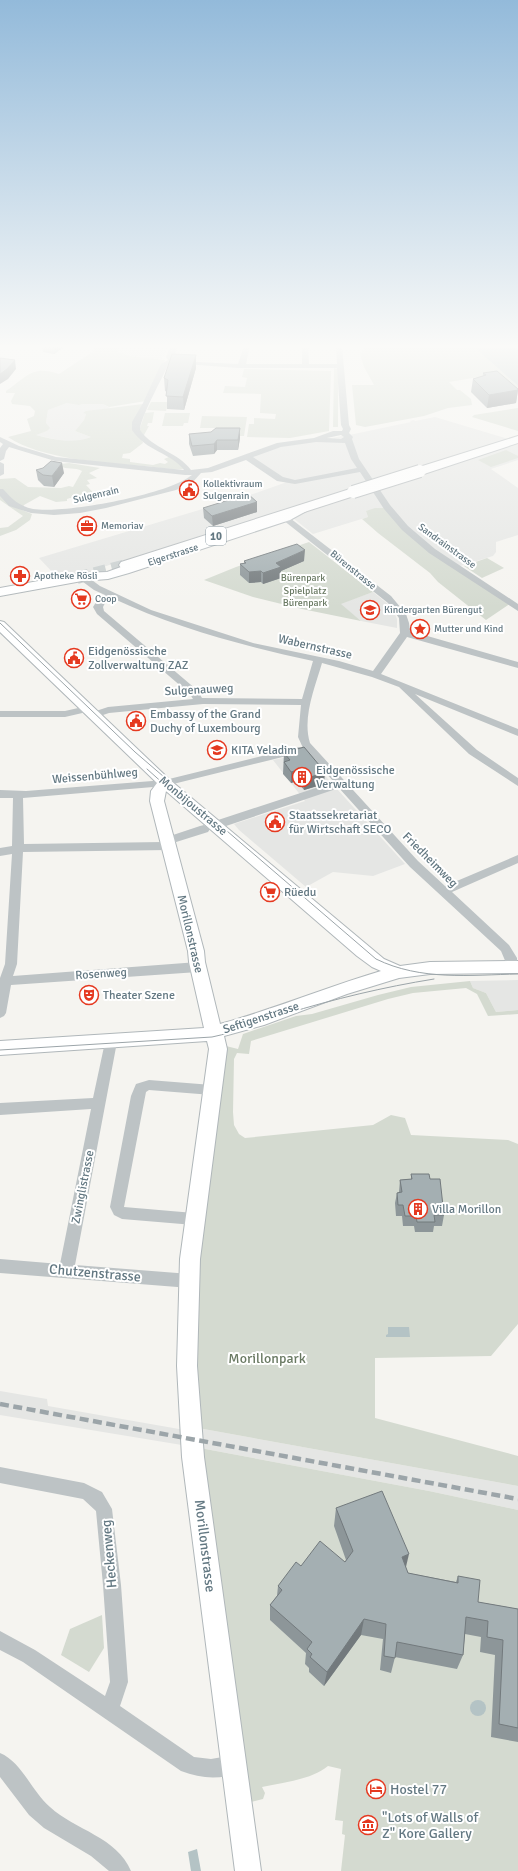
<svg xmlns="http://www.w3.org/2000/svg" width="518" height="1871" viewBox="0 0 518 1871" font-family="Signika,sans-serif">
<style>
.built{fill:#e5e6e4}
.green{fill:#d4dad0}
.water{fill:#b4c3c5}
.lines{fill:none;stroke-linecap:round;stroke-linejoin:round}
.primary-tunnel{stroke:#c9cfcf;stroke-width:12;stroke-dasharray:12 6;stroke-linecap:butt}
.secondary-casing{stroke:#b0b7ba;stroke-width:2}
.primary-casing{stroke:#afb5b8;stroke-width:2}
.street{fill:#bdc3c5;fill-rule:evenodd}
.secondary{fill:#fff;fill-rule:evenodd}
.primary{fill:#fff;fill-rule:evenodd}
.tram{stroke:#9ca5a9;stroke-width:1}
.rail{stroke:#9ca5a9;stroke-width:4.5;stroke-dasharray:9 4.5;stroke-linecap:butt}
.primary-bridge-casing{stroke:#afb5b8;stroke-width:14;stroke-linecap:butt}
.primary-bridge{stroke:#fff;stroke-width:12}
.wall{fill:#8d9699}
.shaded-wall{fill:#737a7d}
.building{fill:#a4afb2;stroke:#737a7d}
.labels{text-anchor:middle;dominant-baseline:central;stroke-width:4;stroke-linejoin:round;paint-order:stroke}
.far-poi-label{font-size:10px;fill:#637882;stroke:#fff;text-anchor:start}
.far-street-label{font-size:10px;fill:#637882;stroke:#fff}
.far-park-label{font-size:10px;fill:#697962;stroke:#fff}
.shield{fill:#fff;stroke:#92a0a8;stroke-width:1}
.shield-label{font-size:11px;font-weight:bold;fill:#637882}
.street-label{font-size:12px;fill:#637882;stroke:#fff}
.poi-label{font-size:12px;fill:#637882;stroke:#fff;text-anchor:start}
.near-street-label{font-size:14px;fill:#637882;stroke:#fff}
.near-park-label{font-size:14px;fill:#697962;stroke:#fff}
.near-poi-label{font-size:14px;fill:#637882;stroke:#fff;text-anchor:start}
</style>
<rect width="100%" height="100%" fill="#f5f4f0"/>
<g class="built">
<polygon points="123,346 169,346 161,360 129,356 117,351"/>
<polygon points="67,403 103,404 110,408 83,413 86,414 84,420 75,431 91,437 76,442 64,441 35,435 47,431 46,423 48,410"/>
<polygon points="435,417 518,442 518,460 491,469 518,488 518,535 496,542 496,552 493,556 457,567 432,550 387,508 366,511 368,517 313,534 283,510 81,574 57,577 39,558 256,493 287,482 249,456 285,446 354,434 411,422 410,421 414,420 415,421"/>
<polygon points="373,592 388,604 394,612 397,619 397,628 361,621 340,604"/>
<polygon points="296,755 308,757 405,864 373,876 333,872 306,887 239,830 234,824 305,801 273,760"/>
<polygon points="518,980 518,1010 496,1012 486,993 473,988 470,981"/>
<polygon points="0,1391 47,1399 48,1406 179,1429 198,1428 518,1486 518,1510 429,1491 200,1448 0,1415"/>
</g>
<g class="green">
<path d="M92,346h31l-6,5 12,5 36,4 -19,41 -37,6 -6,-3h-21l-3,1 -12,-2 -19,7 -2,13 4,5 -3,3 -11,4c20,5 36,9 55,2l-16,-6 9,-11 2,-6 -3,-1 3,-2 57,-7 -8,17 8,22 -13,10 -7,1 -1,4 8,1v3l23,3 7,-2 5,1 3,-2 -4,-3 5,-2 12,7 2,5c-13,1 -27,-2 -40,-3 -38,-3 -103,-7 -135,-29l23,-6 -4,-12 7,-3 1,-5 -5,-5 -18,-2 -1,-3 4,-8h-9v-2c22,-15 26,-26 53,-17l35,-23z"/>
<polygon points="367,346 473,346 518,386 518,392 497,374 449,382 457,390 460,390 471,399 472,405 448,408 424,416 365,427 356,425 352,385 374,385 364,367 360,354"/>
<polygon points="334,368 338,369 338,427 333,427"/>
<polygon points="244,369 331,371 329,431 290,438 247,437 249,424 254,424 254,418 275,419 276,414 260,413 261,394 223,393 225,386 245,387 247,378 242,377"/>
<polygon points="151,402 171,402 168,404 166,411 147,410"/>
<polygon points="518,408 518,431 472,417 474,415"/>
<polygon points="154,412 152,423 148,423 147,426 149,426 144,435 142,435 139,431 145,413"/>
<polygon points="165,413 190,413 188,423 184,423 183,426 162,426"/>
<polygon points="202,416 247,417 244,436 215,436 218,429 216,428 200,428"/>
<polygon points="506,450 518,456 518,458 491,467 478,460"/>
<path d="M69,463l31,5 -11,5 8,5 -10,2 3,4 -4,1 13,14 -8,2 -21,-3 -3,1v2l-11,1 -16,-6 -16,9 -2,5 10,4 -2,6 -14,10 -16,6v-8l8,-1 15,-11 -23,-16v-21l15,-1 13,9 33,1 8,-2 4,1 9,-16c-7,-4 -15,-1 -22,-5v-2z"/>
<polygon points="375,508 387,508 404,528 511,603 486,620 438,582 430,573 378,533 362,519 368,517 366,511"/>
<polygon points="309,542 373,592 341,604 361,621 302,609 253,597 204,580 236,567"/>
<polygon points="487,558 504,568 482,578 464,566"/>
<polygon points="470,981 473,988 486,993 496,1012 518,1010 518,1014 488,1016 477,994 466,988 413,993 388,999 251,1041 249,1054 237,1053 234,1059 233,1112 234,1125 239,1134 245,1138 373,1125 391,1115 405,1118 411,1135 508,1140 518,1144 518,1324 491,1356 375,1358 375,1418 518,1456 518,1486 198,1428 193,1324 197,1249 226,1046 238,1049 243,1034 296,1016 312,1014 378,995 411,987"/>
<path d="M200,1448l229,43 89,19v361h-177l4,-36 -3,-1 1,-13 -8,-1 6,-51 -13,-3c-17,14 -44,16 -66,21l3,6 -2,6 -12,3 10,69h-5z"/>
<polygon points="102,1615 104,1648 89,1672 61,1655 70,1629"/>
</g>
<g class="water">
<polygon points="473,346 518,346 518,386"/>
<polygon points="388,1327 409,1327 410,1337 386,1337 386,1335 388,1334"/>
<circle cx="478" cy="1708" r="8"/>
<polygon points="197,1849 201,1871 191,1871 188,1852"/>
</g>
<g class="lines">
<polyline class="primary-tunnel" points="77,578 126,565"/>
<defs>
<g id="secondary">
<polygon points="306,504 312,507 310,509 290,520 129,573 108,579 82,581 0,596 0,588 82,573 107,572 121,567 282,516"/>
<path d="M0,621l4,1 166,158 214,179 16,7 30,-4 88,-1v12l-88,1 -31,4 -52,16 -83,31 -40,11 3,13 -27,210 -3,107 7,91 57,414h-26l-53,-414 -5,-91 3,-107 29,-210 -2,-8 -207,14v-14l204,-13 -15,-66 -1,-11 -38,-150 1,-10 6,-8 -157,-151zM166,791l191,165 15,11 9,4c-54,16 -106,38 -161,53l-15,-62 -1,-11 -40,-150z"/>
</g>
<g id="primary">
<polygon points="518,436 518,443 424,474 416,474 414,471 416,468"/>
<polygon points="353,488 359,492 357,495 131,568 121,568 119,565 121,562"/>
</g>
</defs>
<use href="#secondary" class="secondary-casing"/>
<use href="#primary" class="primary-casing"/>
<g class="street">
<path d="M171,346h7l-4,11 5,4 59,3 6,-18h6l-4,18h56v-18h6l1,18h28l-1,-18h6l7,79 2,4 -2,4 4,4 -1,2 7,20 31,46 18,21 27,23 83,55v7l-89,-58 -27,-23 -18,-21 -24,-37 -65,12 -18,-3 -31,-21 -34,12 -11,1 -9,10 -16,7 -70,18 -26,5 -26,2 -23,-2 -22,-7 -9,-10v-7h3c9,10 16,17 30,20 31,5 131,-14 156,-32l3,-2h-7l-130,-14 -46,-14 -3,4 -2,8 -4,2v-13l3,-4 -3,-2v-5l19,9 37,11 128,13c-14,-18 -37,-18 -52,-40v-8l11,-19 18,-39 7,-4 -2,-3zM172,363l66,5h99l4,57 2,4 -1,2h-9l-19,7 -37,5 -69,25 -17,2c-13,-18 -38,-21 -51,-40 0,-12 22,-51 28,-65zM341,435l3,2 -3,2 -14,-1zM316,442l29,1 6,16 6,9 -62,12 -12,-3 -30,-20 28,-10z"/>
<polygon points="0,462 4,464 4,474 0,476"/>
<path d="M286,515l105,81 15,18 3,9 1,8 108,31v6l-111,-31 -26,37 137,55v7l-103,-42 62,56 41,28v8l-49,-32 -70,-67 -27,-10 -50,-14c-7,24 -20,55 -12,80l108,118 27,25 73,-31v8l-66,29 57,53 8,13v12l-4,2 -4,-2 -8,-19 -91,-84 -71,-79 -119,40h-8l-2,-3 2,-3 122,-40 -31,-34 1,2 -1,2 -138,34 -142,12 1,46 139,-2 1,-4 36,-12 4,-1 6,4 -2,3 -35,11 2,3 -2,3 -4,1 -146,2 -6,112 -4,12 185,-14 4,2 2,3 -2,3 -4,2 -187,13 -5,28 -2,3 -4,2v-40l5,-14 7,-110 -12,2v-8l12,-2 1,-48h-13v-8l26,1 139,-11 134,-33 4,1 -5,-11 3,-32 -98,-1 -94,9 -15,5 -4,-1 -1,-2 1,-2 18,-6 85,-8 -3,-5 -93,-80 -4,-7 5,-8 7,-4 -11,-5 -15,-11v-4h6l15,11 51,24 102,33 86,18 34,10 27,-38 -1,-15 -11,-15 -105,-83v-4zM112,598c64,30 132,48 201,63l-11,38 -100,-1 -5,-8 -93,-79 -1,-4 2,-4z"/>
<polygon points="87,706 91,707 92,709 91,711 65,717 0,717 0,711 65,711"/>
<polygon points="111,1037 116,1038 117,1042 75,1265 190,1274 195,1276 197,1281 195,1286 190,1288 0,1273 0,1259 60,1264 91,1109 0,1115 0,1103 93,1098 105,1042 106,1038"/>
<polygon points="149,1080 212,1085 217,1086 219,1090 217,1094 212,1095 149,1090 146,1092 124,1207 194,1213 199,1215 201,1219 199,1223 194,1225 122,1219 114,1215 110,1207 131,1096 136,1084"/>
<path d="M0,1467l84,16 18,9 10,17 9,76 7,97 -8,24 74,51 17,2 23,-4 7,3 3,7 -3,7c-21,8 -39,7 -60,-1l-158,-109 -23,-12v-19l35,19 70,46 5,-14 -7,-97 -7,-74 -13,-12 -83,-16z"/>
<path d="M0,1753c22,9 32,39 50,54 25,23 67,30 81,64h-22l-18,-15 -47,-28 -15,-13 -29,-38z"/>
</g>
<use href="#secondary" class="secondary"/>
<use href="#primary" class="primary"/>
<g class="tram">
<path d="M0,623l135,129 241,207c45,22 94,16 142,15"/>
<polyline points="147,769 184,802"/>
<path d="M0,1050l212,-13c25,-5 48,-16 73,-23 49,-15 99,-27 149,-35"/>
</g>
<polyline class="rail" points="0,1404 518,1499"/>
<defs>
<polyline id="primary-bridge" points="353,492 420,471"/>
</defs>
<use href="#primary-bridge" class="primary-bridge-casing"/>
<use href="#primary-bridge" class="primary-bridge"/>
</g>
<g class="wall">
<polygon points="42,346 64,346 64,347 54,354 43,352"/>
<polygon points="196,368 184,410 167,409 167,392 165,391 164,378"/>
<polygon points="483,373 518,389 516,403 487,408 471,392 473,379 483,376"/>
<polygon points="189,434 240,438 238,450 217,450 214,454 193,456 189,444"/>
<polygon points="36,470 64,473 54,487 44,486 38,480"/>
<polygon points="257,502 257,512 213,526 204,518 203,508"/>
<polygon points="244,561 304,561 281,571 281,578 263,584 261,582 249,583 240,575 240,564 244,563"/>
<polygon points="284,753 324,784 304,790 297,781 291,783 283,774"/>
<polygon points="411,1174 430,1179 444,1215 442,1226 434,1226 433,1232 415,1232 414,1226 403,1226 402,1216 396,1216 395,1203 397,1193 399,1192 400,1180 411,1179"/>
<polygon points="336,1508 406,1568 408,1573 456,1582 458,1576 478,1602 518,1609 518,1742 491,1737 495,1655 480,1652 481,1637 465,1634 463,1655 457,1669 395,1657 391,1673 380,1670 383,1639 361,1635 324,1686 309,1672 309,1668 305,1664 306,1653 270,1620 270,1605 277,1596 278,1586 301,1566 345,1562 346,1560 334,1526"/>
</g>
<g class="shaded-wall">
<polygon points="53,346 64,346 64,347 54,354"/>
<polygon points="196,355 196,368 184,410 183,397"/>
<polygon points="15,360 16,369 8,379 0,384 0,374"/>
<polygon points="518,390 516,403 487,408 489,395"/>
<polygon points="240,428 240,438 238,450 238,440"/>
<polygon points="217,440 217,450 214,454 214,444"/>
<polygon points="62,463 64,473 54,487 52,476"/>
<polygon points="257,502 257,512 213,526 212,516"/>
<polygon points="305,550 304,561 281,571 281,578 263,584 263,573 276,563"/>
<polygon points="261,571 261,582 249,583 249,572"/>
<polygon points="297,770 297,781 291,783 291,772"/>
<polygon points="325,772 324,784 304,790 305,779"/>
<polygon points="409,1554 405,1571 402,1557"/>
<polygon points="364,1619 361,1635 324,1686 327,1672"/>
</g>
<g class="building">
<polygon points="172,354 196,355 183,397 166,396 168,380 164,378"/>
<polygon points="0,358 15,360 7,369 0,374"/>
<polygon points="497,371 518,389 518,390 489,395 473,379 486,375 483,373"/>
<polygon points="216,428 240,428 238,440 217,440 214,444 192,446 189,434 211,432"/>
<polygon points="51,461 62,463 52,476 43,475 36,470 43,468"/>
<polygon points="248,494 257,502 212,516 203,508"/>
<polygon points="297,544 305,550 276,563 281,567 263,573 261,571 249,572 240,564 246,563 244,561"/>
<polygon points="304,747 325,772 305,779 297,770 291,772 284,762 290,760 284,753"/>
<polygon points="411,1174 429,1174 430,1179 440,1179 444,1215 434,1215 435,1222 417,1222 416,1216 405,1216 403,1205 398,1205 397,1193 402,1192 400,1180 412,1179"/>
<polygon points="382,1491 409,1554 402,1557 408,1573 458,1583 458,1576 480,1580 478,1602 518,1609 518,1728 499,1724 503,1640 487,1637 488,1621 466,1617 463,1655 397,1642 395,1658 384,1656 386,1624 364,1619 327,1672 310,1657 312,1654 307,1649 312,1642 270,1605 282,1590 278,1586 296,1562 301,1566 320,1541 345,1562 353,1551 336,1508"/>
</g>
<linearGradient id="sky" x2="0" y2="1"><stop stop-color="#93bada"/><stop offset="0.57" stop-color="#fafaf8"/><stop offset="1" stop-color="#fafaf8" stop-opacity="0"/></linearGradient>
<rect width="518" height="608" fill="url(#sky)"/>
<defs>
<symbol id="civic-ring" viewBox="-11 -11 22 22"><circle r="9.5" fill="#fff" stroke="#e53920" stroke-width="1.5"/><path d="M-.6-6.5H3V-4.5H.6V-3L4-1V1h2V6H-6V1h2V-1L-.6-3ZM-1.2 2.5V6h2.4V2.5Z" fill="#e53920"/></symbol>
<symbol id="office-ring" viewBox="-11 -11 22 22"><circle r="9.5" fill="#fff" stroke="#e53920" stroke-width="1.5"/><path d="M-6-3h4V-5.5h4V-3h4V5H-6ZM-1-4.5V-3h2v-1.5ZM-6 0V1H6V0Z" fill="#e53920"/></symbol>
<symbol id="pharmacy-ring" viewBox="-11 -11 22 22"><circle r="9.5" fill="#fff" stroke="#e53920" stroke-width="1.5"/><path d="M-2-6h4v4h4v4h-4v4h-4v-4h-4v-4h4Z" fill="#e53920"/></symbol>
<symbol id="supermarket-ring" viewBox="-11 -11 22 22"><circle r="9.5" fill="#fff" stroke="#e53920" stroke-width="1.5"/><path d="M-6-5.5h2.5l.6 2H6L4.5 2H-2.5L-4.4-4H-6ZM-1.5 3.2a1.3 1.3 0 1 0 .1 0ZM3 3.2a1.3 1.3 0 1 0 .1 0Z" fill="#e53920"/></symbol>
<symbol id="school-ring" viewBox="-11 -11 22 22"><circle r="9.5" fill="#fff" stroke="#e53920" stroke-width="1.5"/><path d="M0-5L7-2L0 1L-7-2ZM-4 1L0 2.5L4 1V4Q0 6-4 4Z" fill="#e53920"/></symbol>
<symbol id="sight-ring" viewBox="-11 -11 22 22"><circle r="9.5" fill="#fff" stroke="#e53920" stroke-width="1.5"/><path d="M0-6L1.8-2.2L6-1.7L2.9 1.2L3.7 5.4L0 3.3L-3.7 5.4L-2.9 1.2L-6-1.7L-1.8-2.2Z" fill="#e53920"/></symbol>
<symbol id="building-ring" viewBox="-11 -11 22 22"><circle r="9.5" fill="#fff" stroke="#e53920" stroke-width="1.5"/><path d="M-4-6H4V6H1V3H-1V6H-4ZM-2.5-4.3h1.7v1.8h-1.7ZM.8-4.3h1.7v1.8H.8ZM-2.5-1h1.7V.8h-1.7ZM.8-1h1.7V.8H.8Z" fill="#e53920"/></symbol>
<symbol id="theatre-ring" viewBox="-11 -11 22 22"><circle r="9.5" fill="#fff" stroke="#e53920" stroke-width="1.5"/><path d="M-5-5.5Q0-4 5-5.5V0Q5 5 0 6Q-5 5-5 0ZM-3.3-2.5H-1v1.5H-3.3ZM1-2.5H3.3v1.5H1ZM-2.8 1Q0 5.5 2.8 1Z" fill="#e53920"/></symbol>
<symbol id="hotel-ring" viewBox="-11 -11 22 22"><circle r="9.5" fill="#fff" stroke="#e53920" stroke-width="1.5"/><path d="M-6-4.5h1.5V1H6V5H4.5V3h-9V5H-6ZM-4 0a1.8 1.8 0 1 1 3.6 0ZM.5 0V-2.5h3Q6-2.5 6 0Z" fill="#e53920"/></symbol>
<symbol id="museum-ring" viewBox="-11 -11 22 22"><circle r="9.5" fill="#fff" stroke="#e53920" stroke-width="1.5"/><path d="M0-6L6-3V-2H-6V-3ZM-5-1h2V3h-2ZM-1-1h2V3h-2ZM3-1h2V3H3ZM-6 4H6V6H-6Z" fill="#e53920"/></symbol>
</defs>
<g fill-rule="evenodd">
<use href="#civic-ring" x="178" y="479" width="22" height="22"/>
<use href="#office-ring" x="76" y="515" width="22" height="22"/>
<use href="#pharmacy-ring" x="9" y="565" width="22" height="22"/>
<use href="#supermarket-ring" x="70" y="588" width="22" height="22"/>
<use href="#school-ring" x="359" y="599" width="22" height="22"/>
<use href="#sight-ring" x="409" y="618" width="22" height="22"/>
<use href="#civic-ring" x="63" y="647" width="22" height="22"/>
<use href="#civic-ring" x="125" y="710" width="22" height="22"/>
<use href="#school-ring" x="206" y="739" width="22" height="22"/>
<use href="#building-ring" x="291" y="766" width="22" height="22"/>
<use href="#civic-ring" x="264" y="811" width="22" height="22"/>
<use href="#supermarket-ring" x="259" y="881" width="22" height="22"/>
<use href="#theatre-ring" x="78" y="984" width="22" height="22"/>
<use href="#building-ring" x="407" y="1198" width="22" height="22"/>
<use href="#hotel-ring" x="365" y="1778" width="22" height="22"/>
<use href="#museum-ring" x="357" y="1814" width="22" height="22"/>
</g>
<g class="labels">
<g class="far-poi-label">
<text x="203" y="484">Kollektivraum<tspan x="203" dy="12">Sulgenrain</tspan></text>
<text x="101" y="526">Memoriav</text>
<text x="34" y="576">Apotheke Rösli</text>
<text x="95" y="599">Coop</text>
<text x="384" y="610">Kindergarten Bürengut</text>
<text x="434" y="629">Mutter und Kind</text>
</g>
<g class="far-street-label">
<text transform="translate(96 495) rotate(-13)">Sulgenrain</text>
<text transform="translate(447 546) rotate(36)">Sandrainstrasse</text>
<text transform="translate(173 555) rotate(-18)">Eigerstrasse</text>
<text transform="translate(353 570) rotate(39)">Bürenstrasse</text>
</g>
<g class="far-park-label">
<text x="303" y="578">Bürenpark</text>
<text x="305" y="591">Spielplatz<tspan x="305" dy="12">Bürenpark</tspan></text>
</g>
<rect class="shield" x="206" y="527" width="20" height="18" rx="3"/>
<g class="shield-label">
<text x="216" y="536">10</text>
</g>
<g class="street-label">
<text transform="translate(315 647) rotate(13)">Wabernstrasse</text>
<text transform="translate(199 690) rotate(-3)">Sulgenauweg</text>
<text transform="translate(95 776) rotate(-5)">Weissenbühlweg</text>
<text transform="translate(193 806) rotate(40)">Monbijoustrasse</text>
<text transform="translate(430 860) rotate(45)">Friedheimweg</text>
<text transform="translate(190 934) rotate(77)">Morillonstrasse</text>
<text transform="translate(101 974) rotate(-4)">Rosenweg</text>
<text transform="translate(261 1018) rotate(-18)">Seftigenstrasse</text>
<text transform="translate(83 1187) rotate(-79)">Zwinglistrasse</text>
</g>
<g class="poi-label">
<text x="88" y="651">Eidgenössische<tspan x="88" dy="14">Zollverwaltung ZAZ</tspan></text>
<text x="150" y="714">Embassy of the Grand<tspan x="150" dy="14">Duchy of Luxembourg</tspan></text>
<text x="231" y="750">KITA Yeladim</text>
<text x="316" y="770">Eidgenössische<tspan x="316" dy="14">Verwaltung</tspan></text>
<text x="289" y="815">Staatssekretariat<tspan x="289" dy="14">für Wirtschaft SECO</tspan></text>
<text x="284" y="892">Rüedu</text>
<text x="103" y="995">Theater Szene</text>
<text x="432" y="1209">Villa Morillon</text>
</g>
<g class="near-street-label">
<text transform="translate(95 1273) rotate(5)">Chutzenstrasse</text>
<text transform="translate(205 1546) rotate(83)">Morillonstrasse</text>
<text transform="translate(109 1554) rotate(-95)">Heckenweg</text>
</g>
<g class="near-park-label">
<text x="267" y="1358">Morillonpark</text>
</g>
<g class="near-poi-label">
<text x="390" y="1789">Hostel 77</text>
<text x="382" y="1817">"Lots of Walls of<tspan x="382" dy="16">Z" Kore Gallery</tspan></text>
</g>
</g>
</svg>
